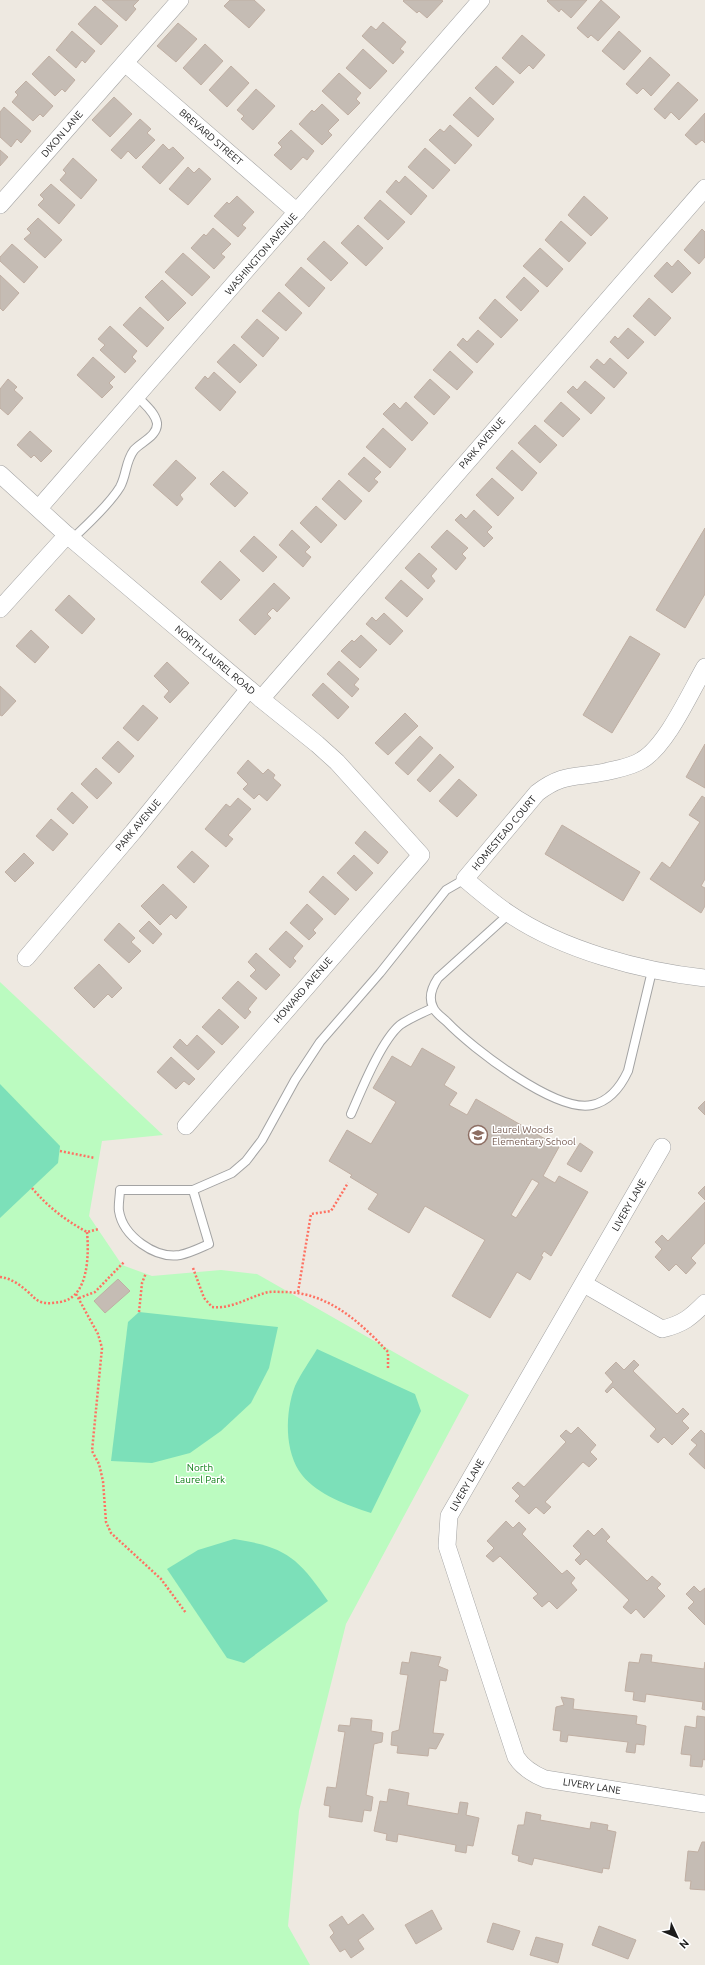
<svg xmlns="http://www.w3.org/2000/svg" width="705" height="1965" viewBox="0 0 705 1965" font-family="Ubuntu,sans-serif">
<style>
.park{fill:#bbfbc0}
.pitch{fill:#7ce0b9}
.building{fill:#c5bcb4;stroke:#c0afa3;fill-rule:evenodd}
.lines{fill:none;stroke-linecap:round;stroke-linejoin:round}
.service-casing{stroke:#a3a3a3;stroke-width:10}
.minor-casing{stroke:#a3a3a3;stroke-width:18}
.path{stroke:#fe7162;stroke-width:2.5;stroke-dasharray:2 2;stroke-linecap:butt}
.service{stroke:#fff;stroke-width:8}
.minor{stroke:#fff;stroke-width:17}
.labels{text-anchor:middle;dominant-baseline:central;stroke-width:3;stroke-linejoin:round;paint-order:stroke}
.street-label{font-size:10px;fill:#1c1c1c;stroke:#fff}
.education-label{font-size:10px;fill:#785e54;stroke:#fff;text-anchor:start}
.park-label{font-size:10px;fill:#087c11;stroke:#fff}
</style>
<rect width="100%" height="100%" fill="#eee9e1"/>
<polygon class="park" points="0,982 163,1135 102,1141 89,1216 122,1265 152,1276 221,1270 257,1274 469,1395 346,1624 299,1811 288,1926 310,1965 0,1965"/>
<g class="pitch">
<polygon points="0,1084 60,1146 58,1163 0,1218"/>
<polygon points="139,1312 278,1327 269,1368 251,1403 221,1431 190,1453 152,1463 111,1461 128,1322"/>
<path d="M317,1349l98,45 6,17 -50,102c-24,-8 -53,-18 -69,-38 -18,-23 -17,-63 -7,-89 6,-13 15,-25 22,-37z"/>
<path d="M234,1539c53,8 64,19 94,62l-84,62 -17,-5 -60,-89 31,-19z"/>
</g>
<g class="building">
<polygon points="102,0 139,0 133,6 136,9 126,21"/>
<polygon points="230,0 254,0 265,10 249,28 224,6"/>
<polygon points="404,0 441,0 443,1 427,18 419,11 417,13 403,1"/>
<polygon points="548,0 587,0 571,18 561,9 559,12 547,1"/>
<polygon points="601,0 620,17 598,41 591,35 588,38 577,28"/>
<polygon points="95,6 118,26 101,45 78,24"/>
<polygon points="383,22 406,42 400,49 404,52 393,64 362,36 371,26 376,30"/>
<polygon points="178,23 197,39 176,62 157,46"/>
<polygon points="72,31 95,51 85,63 82,60 76,68 56,50"/>
<polygon points="619,31 641,51 624,70 602,51"/>
<polygon points="522,35 545,55 533,69 529,65 520,74 502,58"/>
<polygon points="205,44 223,61 201,85 183,68"/>
<polygon points="363,49 387,71 370,89 346,68"/>
<polygon points="49,56 75,80 65,92 62,89 55,96 32,74"/>
<polygon points="650,57 670,75 651,96 643,88 637,94 626,84"/>
<polygon points="231,66 249,83 227,107 209,90"/>
<polygon points="496,66 514,82 493,105 475,88"/>
<polygon points="339,73 361,93 356,99 360,103 348,115 322,91"/>
<polygon points="26,81 53,106 43,117 40,114 33,121 12,102 18,95 15,92"/>
<polygon points="678,82 698,100 679,120 671,112 665,119 654,109"/>
<polygon points="256,89 275,106 253,130 241,119 244,116 237,110"/>
<polygon points="114,97 132,114 110,137 92,120"/>
<polygon points="470,97 494,119 478,137 453,115"/>
<polygon points="322,104 339,120 328,131 332,135 322,145 299,124 312,110 314,112"/>
<polygon points="4,107 31,131 21,143 17,139 11,147 0,137 0,112"/>
<polygon points="705,113 705,143 702,140 696,145 685,135"/>
<polygon points="140,119 151,129 147,133 155,140 136,159 128,151 121,159 111,150"/>
<polygon points="450,125 472,145 455,164 429,140 440,129 444,132"/>
<polygon points="291,130 314,151 307,160 303,157 291,170 274,155 282,147 278,143"/>
<polygon points="163,144 169,150 173,147 184,158 160,184 142,167"/>
<polygon points="425,148 450,170 433,189 408,167"/>
<polygon points="0,150 8,157 0,166"/>
<polygon points="73,158 97,180 81,199 60,180 66,173 63,170"/>
<polygon points="188,167 194,173 199,168 211,179 188,205 169,189"/>
<polygon points="405,176 427,196 411,215 386,192 396,180 399,183"/>
<polygon points="51,184 75,205 59,224 38,205 44,199 40,195"/>
<polygon points="237,196 254,212 242,225 246,228 238,237 214,216 227,202 229,204"/>
<polygon points="584,196 608,218 591,236 568,215"/>
<polygon points="380,200 405,222 388,240 364,218"/>
<polygon points="38,218 62,240 45,258 24,239 31,233 27,229"/>
<polygon points="561,221 586,243 569,262 545,240"/>
<polygon points="358,225 383,248 366,266 341,243"/>
<polygon points="213,228 231,244 221,254 225,257 214,269 191,248 204,234 206,236"/>
<polygon points="702,229 705,232 705,257 699,264 684,250"/>
<polygon points="324,241 348,263 331,281 307,259"/>
<polygon points="12,244 38,267 24,283 0,261 0,257"/>
<polygon points="540,248 563,269 547,287 523,266"/>
<polygon points="183,253 210,277 192,296 165,272"/>
<polygon points="678,260 691,273 672,293 654,276 667,262 672,267"/>
<polygon points="301,267 325,288 309,307 285,285"/>
<polygon points="0,275 19,293 3,311 0,308"/>
<polygon points="524,277 539,291 521,311 506,297"/>
<polygon points="162,280 186,303 168,321 145,297"/>
<polygon points="279,292 302,313 286,331 262,311"/>
<polygon points="649,298 671,318 655,336 633,316"/>
<polygon points="495,299 518,320 501,338 479,318"/>
<polygon points="140,307 164,328 147,347 123,325"/>
<polygon points="257,319 279,338 263,357 241,337"/>
<polygon points="110,326 137,351 132,357 136,361 125,373 100,350 105,345 98,339"/>
<polygon points="628,328 644,342 628,359 610,342 615,336 618,339"/>
<polygon points="478,330 494,344 477,363 457,345 463,338 467,342"/>
<polygon points="234,344 257,365 240,383 217,362"/>
<polygon points="450,351 473,372 457,390 433,370"/>
<polygon points="93,357 115,377 109,383 113,387 102,398 77,375"/>
<polygon points="610,358 627,373 614,388 590,367 597,359 604,365"/>
<polygon points="214,372 236,392 220,411 195,388 205,376 208,379"/>
<polygon points="8,379 17,387 14,390 23,398 8,415 0,408 0,389"/>
<polygon points="430,379 450,397 434,415 414,397"/>
<polygon points="585,381 605,398 591,414 567,392 573,386 577,390"/>
<polygon points="406,402 428,423 412,441 383,414 394,403 400,409"/>
<polygon points="561,402 580,419 563,437 544,421"/>
<polygon points="535,425 557,445 540,463 518,443"/>
<polygon points="383,428 406,449 390,468 366,447"/>
<polygon points="30,431 52,451 41,462 34,455 31,458 17,445"/>
<polygon points="512,450 537,473 522,491 496,468"/>
<polygon points="364,457 381,472 374,479 378,482 369,492 348,474"/>
<polygon points="176,460 196,478 180,495 183,499 177,506 153,485"/>
<polygon points="223,471 248,493 235,507 210,484"/>
<polygon points="492,478 514,498 498,516 476,495"/>
<polygon points="339,480 362,501 345,520 322,499"/>
<polygon points="316,506 337,525 321,543 300,523"/>
<polygon points="474,510 492,527 487,532 493,538 484,547 455,520 461,514 466,519"/>
<polygon points="705,528 705,594 685,628 656,610"/>
<polygon points="292,530 310,547 305,552 311,557 303,567 279,545"/>
<polygon points="447,530 468,548 462,554 466,558 456,570 431,547"/>
<polygon points="254,536 277,557 263,572 240,551"/>
<polygon points="419,553 437,569 431,576 435,581 428,589 405,568"/>
<polygon points="220,561 240,580 221,600 201,582"/>
<polygon points="401,580 423,599 407,617 385,598"/>
<polygon points="274,583 290,598 277,612 273,608 267,614 271,618 255,635 239,620"/>
<polygon points="69,595 95,619 82,634 55,610"/>
<polygon points="384,613 403,631 390,645 366,624 372,617 376,621"/>
<polygon points="31,630 49,647 35,663 16,646"/>
<polygon points="361,635 377,650 360,668 341,651 352,640 354,642"/>
<polygon points="630,636 660,654 612,733 583,715"/>
<polygon points="339,661 359,679 354,685 359,689 352,697 327,674"/>
<polygon points="167,662 189,683 170,703 164,697 169,691 154,676"/>
<polygon points="323,683 349,707 338,719 312,695"/>
<polygon points="0,686 16,701 2,716 0,715"/>
<polygon points="143,705 158,718 138,741 123,728"/>
<polygon points="405,713 418,726 388,755 375,743"/>
<polygon points="420,736 433,748 408,775 395,763"/>
<polygon points="118,741 134,756 119,773 102,758"/>
<polygon points="705,744 705,788 686,777"/>
<polygon points="440,754 454,767 430,792 417,780"/>
<polygon points="248,760 263,774 268,769 275,775 273,778 281,785 267,801 259,794 254,799 243,789 248,784 237,773"/>
<polygon points="96,768 112,783 97,799 81,784"/>
<polygon points="459,779 477,795 457,817 439,801"/>
<polygon points="72,792 88,807 73,824 57,809"/>
<polygon points="702,796 705,798 705,879 701,886 705,888 705,906 701,913 650,879 662,862 670,868 700,822 689,815"/>
<polygon points="238,798 251,809 228,835 233,839 226,847 205,829 226,804 230,807"/>
<polygon points="51,819 68,834 53,851 36,836"/>
<polygon points="562,825 640,872 623,901 545,854"/>
<polygon points="365,831 388,852 378,864 355,843"/>
<polygon points="192,851 209,866 194,883 177,867"/>
<polygon points="24,853 34,863 15,882 5,872"/>
<polygon points="354,855 373,873 356,891 337,873"/>
<polygon points="323,876 349,899 335,915 309,892"/>
<polygon points="163,884 187,907 176,919 171,914 160,925 141,906"/>
<polygon points="307,904 323,919 313,930 316,933 309,940 290,923"/>
<polygon points="149,921 162,934 153,944 139,931"/>
<polygon points="119,923 135,938 131,942 141,951 129,963 104,940"/>
<polygon points="286,931 303,946 293,958 296,961 290,968 269,949"/>
<polygon points="256,953 280,975 266,990 250,976 256,970 248,962"/>
<polygon points="99,964 122,988 112,998 108,994 94,1008 74,988"/>
<polygon points="238,981 257,998 248,1009 251,1012 245,1019 222,998"/>
<polygon points="219,1009 239,1027 222,1045 202,1027"/>
<polygon points="197,1035 215,1052 198,1070 173,1047 180,1039 187,1046"/>
<path d="M422,1048l33,19 -11,18 13,8 -8,12 18,10 9,-16 83,48 -16,29 12,7 4,-7 29,16 -37,64 -7,-5 -3,5 2,1 -13,23 -13,-8 -27,46 -38,-22 33,-56 -60,-34 -16,27 -41,-24 10,-15 -28,-17 2,-2 -23,-14 18,-31 24,14 25,-42 -23,-14 19,-32 19,11zM532,1179l7,4 -23,35 -5,-3z"/>
<polygon points="171,1057 195,1079 189,1085 184,1081 176,1089 157,1072"/>
<polygon points="705,1101 705,1115 698,1108"/>
<polygon points="580,1143 593,1152 581,1172 567,1164"/>
<polygon points="705,1186 705,1200 698,1193"/>
<polygon points="705,1202 705,1243 691,1258 696,1263 686,1274 676,1264 669,1271 655,1257 662,1249 655,1242 662,1235 668,1241"/>
<polygon points="118,1279 130,1291 105,1313 94,1301"/>
<polygon points="634,1360 639,1365 633,1371 677,1414 683,1408 689,1414 682,1421 689,1428 672,1445 664,1437 658,1443 650,1436 656,1429 613,1387 607,1393 605,1391 613,1382 605,1373 616,1362 624,1370"/>
<polygon points="578,1427 596,1445 590,1452 597,1459 589,1467 583,1462 545,1502 551,1507 544,1514 536,1507 529,1514 515,1501 520,1496 512,1488 518,1482 524,1487 566,1442 560,1436 566,1430 571,1434"/>
<polygon points="701,1430 705,1434 705,1469 689,1454 697,1445 691,1440"/>
<polygon points="506,1521 513,1528 519,1522 526,1529 522,1534 562,1574 567,1570 575,1578 571,1583 577,1590 557,1609 549,1601 542,1607 533,1598 538,1594 500,1556 493,1562 486,1556 494,1548 487,1541"/>
<polygon points="602,1528 610,1537 606,1541 647,1581 652,1576 661,1584 657,1588 665,1596 644,1618 636,1609 631,1614 623,1607 629,1600 586,1559 580,1565 575,1560 581,1554 573,1546 588,1530 594,1536"/>
<polygon points="694,1586 700,1592 705,1588 705,1625 688,1608 694,1602 686,1594"/>
<polygon points="411,1652 441,1657 438,1666 448,1670 446,1681 440,1680 433,1733 444,1734 436,1749 429,1748 428,1756 397,1753 398,1746 391,1745 392,1732 399,1730 408,1675 400,1674 402,1662 409,1663"/>
<polygon points="641,1654 652,1655 651,1662 704,1669 705,1662 705,1710 702,1709 703,1702 646,1694 645,1702 633,1700 634,1692 625,1691 629,1662 639,1663"/>
<polygon points="561,1697 574,1699 573,1709 637,1716 636,1724 646,1726 644,1745 636,1744 635,1753 626,1752 628,1742 568,1735 567,1742 560,1741 561,1731 553,1730 556,1707 564,1705"/>
<polygon points="697,1716 705,1717 705,1760 703,1759 702,1767 690,1766 691,1755 681,1754 685,1726 696,1728"/>
<polygon points="351,1718 372,1720 371,1731 383,1733 382,1742 374,1744 366,1795 373,1797 371,1811 364,1810 362,1822 329,1817 330,1806 324,1805 327,1787 336,1788 345,1732 338,1731 339,1725 350,1726"/>
<polygon points="389,1789 409,1793 407,1805 458,1814 460,1802 468,1803 466,1815 479,1818 473,1846 467,1845 466,1853 455,1851 456,1845 398,1834 397,1842 386,1840 387,1834 374,1831 380,1801 387,1802"/>
<polygon points="526,1812 541,1815 540,1820 590,1829 591,1822 608,1825 607,1830 616,1832 609,1869 603,1868 602,1873 534,1858 532,1865 518,1861 519,1856 512,1854 518,1825 524,1825"/>
<polygon points="702,1842 705,1842 705,1890 690,1889 691,1881 685,1881 688,1851 698,1852"/>
<polygon points="432,1910 442,1929 416,1944 405,1925"/>
<polygon points="363,1914 374,1929 358,1940 364,1949 351,1958 345,1949 340,1952 330,1937 334,1933 329,1925 342,1916 348,1925"/>
<polygon points="493,1923 520,1931 513,1950 487,1942"/>
<polygon points="599,1926 636,1940 628,1959 592,1945"/>
<polygon points="536,1937 563,1944 558,1963 530,1955"/>
</g>
<g class="lines">
<defs>
<g id="service">
<path d="M72,539c13,-12 39,-37 48,-52 7,-13 5,-25 14,-37 7,-8 24,-14 23,-27 -2,-11 -13,-19 -20,-27"/>
<path d="M509,914l-71,64c-6,9 -10,19 -5,29 2,6 10,11 14,15 25,26 109,91 145,83 18,-4 29,-19 36,-34l24,-100"/>
<path d="M351,1114c10,-23 30,-73 49,-89 10,-7 22,-12 33,-17"/>
<path d="M193,1190l16,54c-9,4 -19,9 -29,11 -25,4 -57,-19 -61,-44 -1,-6 1,-15 1,-21h73l39,-17 14,-12 16,-21 33,-60 25,-38 60,-69 66,-83 19,-11"/>
</g>
<g id="minor">
<polyline points="125,63 297,212"/>
<polyline points="0,205 180,0"/>
<polyline points="0,474 67,535 261,699 317,744 337,762 421,855 186,1126"/>
<polyline points="39,508 481,0"/>
<polyline points="0,609 67,535"/>
<path d="M705,667c-15,26 -38,78 -63,93 -10,7 -25,9 -37,12 -30,6 -42,1 -68,21l-72,86c14,12 28,24 43,34 54,37 133,58 197,65"/>
<polyline points="261,699 705,188"/>
<polyline points="26,958 133,832 249,689"/>
<path d="M662,1147l-213,369 -2,30 69,211c7,11 17,17 29,22l160,25"/>
<path d="M584,1284l78,45c21,-5 28,-11 43,-26"/>
</g>
</defs>
<use href="#service" class="service-casing"/>
<use href="#minor" class="minor-casing"/>
<g class="path">
<polyline points="60,1151 95,1158"/>
<path d="M32,1188c16,19 33,32 55,44l12,-3"/>
<path d="M193,1268l11,30 8,9c20,2 35,-9 53,-14 5,-2 12,-1 18,-1 45,0 77,30 105,60v16"/>
<path d="M0,1277c10,1 19,7 27,14 5,4 8,9 14,11 6,2 13,1 19,0 29,-4 29,-48 27,-70"/>
<polyline points="298,1292 311,1214 331,1211 348,1183"/>
<polyline points="76,1294 98,1334 102,1348 92,1451 99,1464 103,1481 106,1522 111,1533 161,1579 186,1613"/>
<polyline points="79,1298 95,1292 124,1262"/>
<polyline points="139,1312 142,1283 146,1273"/>
</g>
<use href="#service" class="service"/>
<use href="#minor" class="minor"/>
</g>
<defs>
<symbol id="school-ring" viewBox="-11 -11 22 22"><circle r="9.5" fill="#fff" stroke="#8d6e63" stroke-width="1.5"/><path d="M0-5L7-2L0 1L-7-2ZM-4 1L0 2.5L4 1V4Q0 6-4 4Z" fill="#8d6e63"/></symbol>
</defs>
<g fill-rule="evenodd">
<use href="#school-ring" x="467" y="1124" width="22" height="22"/>
</g>
<g class="labels">
<g class="street-label">
<text transform="translate(62 134) rotate(-49)">DIXON LANE</text>
<text transform="translate(211 137) rotate(41)">BREVARD STREET</text>
<text transform="translate(261 254) rotate(-49)">WASHINGTON AVENUE</text>
<text transform="translate(482 443) rotate(-49)">PARK AVENUE</text>
<text transform="translate(215 660) rotate(40)">NORTH LAUREL ROAD</text>
<text transform="translate(138 825) rotate(-50)">PARK AVENUE</text>
<text transform="translate(504 833) rotate(-50)">HOMESTEAD COURT</text>
<text transform="translate(303 990) rotate(-49)">HOWARD AVENUE</text>
<text transform="translate(629 1205) rotate(-60)">LIVERY LANE</text>
<text transform="translate(467 1485) rotate(-60)">LIVERY LANE</text>
<text transform="translate(592 1786) rotate(9)">LIVERY LANE</text>
</g>
<g class="education-label">
<text x="492" y="1129">Laurel Woods<tspan x="492" dy="12">Elementary School</tspan></text>
</g>
<g class="park-label">
<text x="200" y="1467">North<tspan x="200" dy="12">Laurel Park</tspan></text>
</g>
</g>
<g transform="translate(677 1937) rotate(134)" stroke="#ffffff" stroke-width="3" paint-order="stroke">
<path d="M0-3L7 15L0 10L-7 15Z" fill="#1c1c1c"/>
<text y="-6" font-size="11" font-weight="bold" text-anchor="middle" fill="#1c1c1c">N</text>
</g>
</svg>
